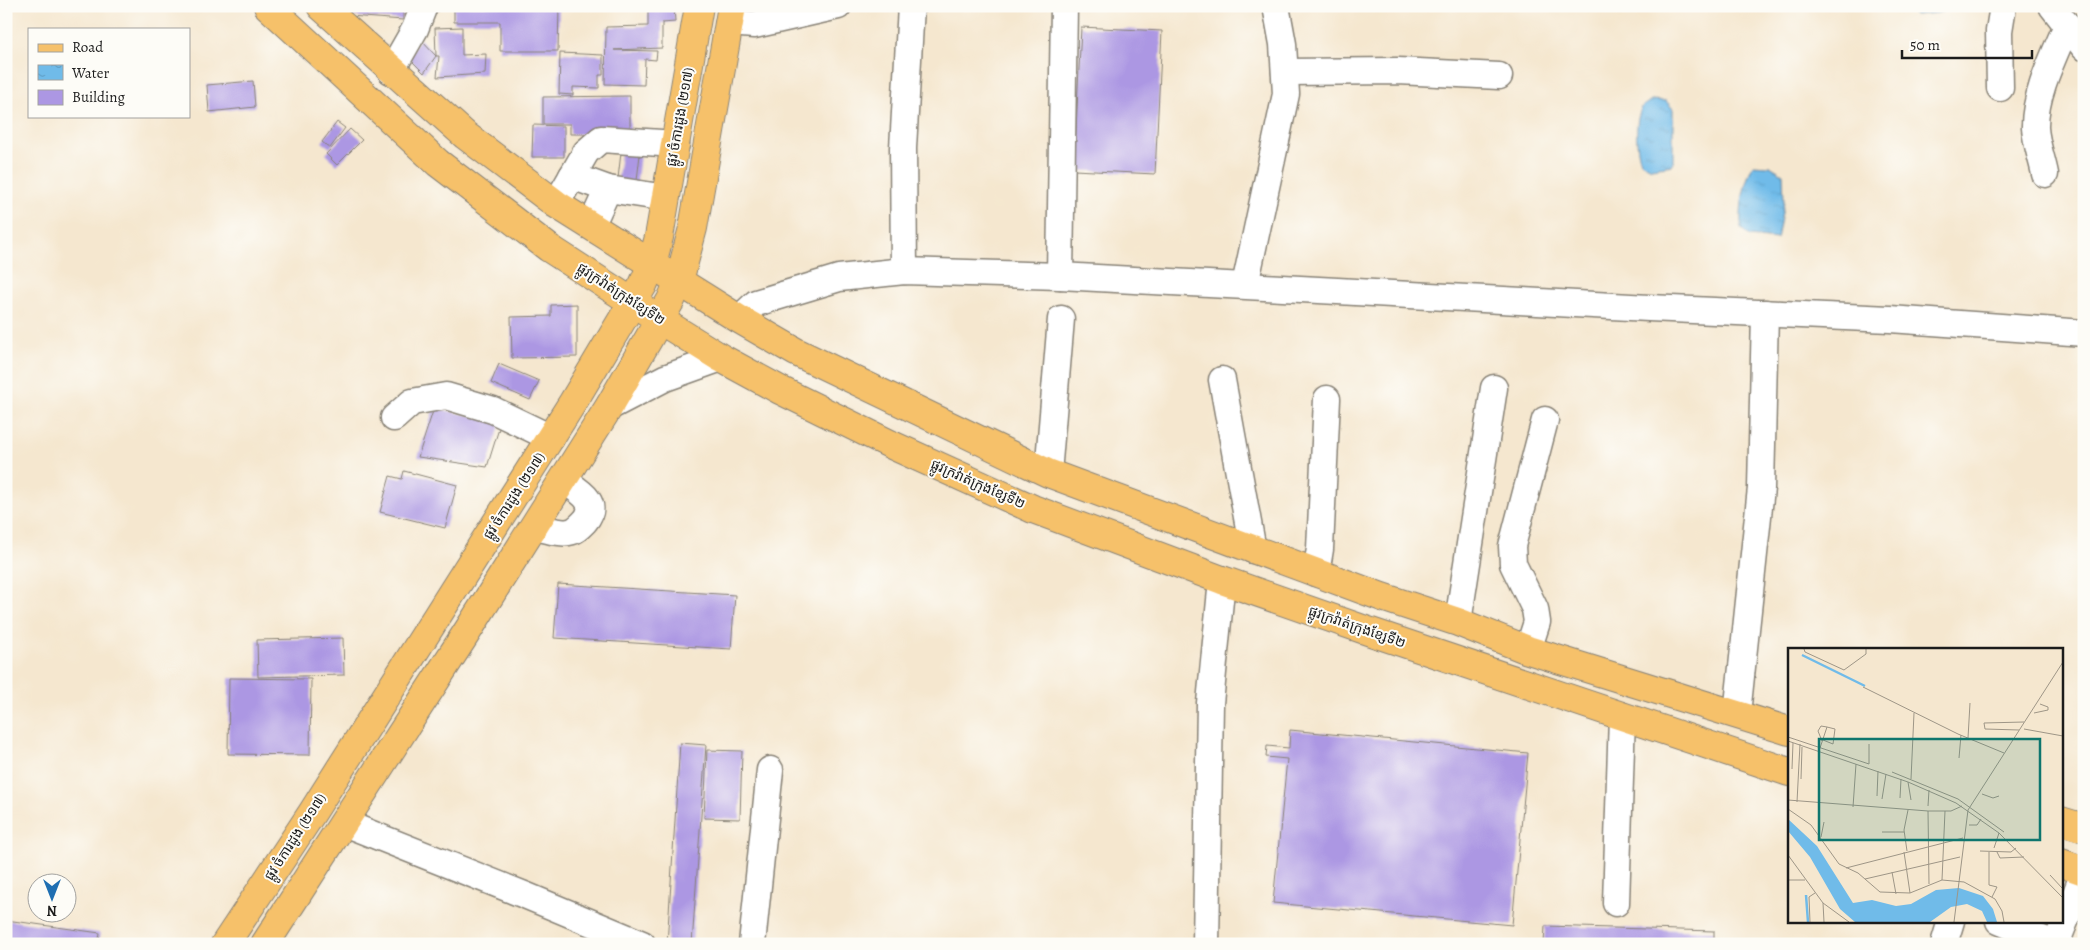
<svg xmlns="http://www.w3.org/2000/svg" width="2090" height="950" viewBox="0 0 2090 950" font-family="Alegreya,'Noto Sans Khmer',serif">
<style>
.water{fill:url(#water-ripples);stroke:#466c82}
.building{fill:#ac97e3}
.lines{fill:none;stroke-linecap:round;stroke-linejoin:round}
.minor-casing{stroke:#888276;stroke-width:29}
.major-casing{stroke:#888276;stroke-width:30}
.minor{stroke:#fff;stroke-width:26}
.major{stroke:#f6c16b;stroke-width:28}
.labels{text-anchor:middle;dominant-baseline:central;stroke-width:4;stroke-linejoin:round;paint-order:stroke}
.street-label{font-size:14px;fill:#1c1c1c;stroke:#fdfcf7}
.inset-river{fill:none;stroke:#70bbe9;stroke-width:2.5}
.inset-road{fill:none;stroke:#9e9687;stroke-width:1}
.view{fill:#0f766e;fill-opacity:0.15;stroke:#0f766e;stroke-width:2.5}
.inset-edge{fill:none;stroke:#1c1c1c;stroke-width:2.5}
</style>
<defs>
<pattern id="water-ripples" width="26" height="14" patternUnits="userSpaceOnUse" patternTransform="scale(1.25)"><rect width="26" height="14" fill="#70bbe9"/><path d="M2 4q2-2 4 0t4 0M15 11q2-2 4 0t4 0" fill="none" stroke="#60a0c7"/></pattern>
</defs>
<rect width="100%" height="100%" fill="#fdfcf7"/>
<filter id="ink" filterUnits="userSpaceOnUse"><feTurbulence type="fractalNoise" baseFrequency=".02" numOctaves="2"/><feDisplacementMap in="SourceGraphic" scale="10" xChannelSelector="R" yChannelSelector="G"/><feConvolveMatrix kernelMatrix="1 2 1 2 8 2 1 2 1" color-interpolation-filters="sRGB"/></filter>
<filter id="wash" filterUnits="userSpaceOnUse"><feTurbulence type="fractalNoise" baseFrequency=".0096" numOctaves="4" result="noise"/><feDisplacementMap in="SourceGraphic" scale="20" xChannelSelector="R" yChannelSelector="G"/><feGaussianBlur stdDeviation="1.12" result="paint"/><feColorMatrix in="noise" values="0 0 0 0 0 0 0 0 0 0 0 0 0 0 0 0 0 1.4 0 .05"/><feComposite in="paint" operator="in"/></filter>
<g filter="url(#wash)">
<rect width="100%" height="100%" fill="#f5e7cf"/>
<g class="water">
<polygon points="1907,6 1950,6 1950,9 1938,13 1915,15"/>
<path d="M1651,100l15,1 7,8v56l-22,3 -10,-6c-5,-13 -7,-41 1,-55 2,-2 7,-5 9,-7z"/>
<path d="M1753,165l17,1 13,8 1,28 -7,37 -28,-3 -8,-8c-1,-22 2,-42 12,-63z"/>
</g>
<g id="blocks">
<g class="building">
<polygon points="351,6 403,6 403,20 350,16"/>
<polygon points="454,6 559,6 558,51 500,51 500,22 454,22"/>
<polygon points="648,6 674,6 675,22 662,23 662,48 614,50 657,51 656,60 645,59 644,85 605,84 606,27 648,26"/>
<polygon points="462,27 462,55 486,54 485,74 437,77 439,56 436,56 435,28"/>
<polygon points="1081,27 1162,31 1155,174 1074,170"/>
<polygon points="420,39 436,56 424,73 408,57"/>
<polygon points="560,53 603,55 603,75 599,75 599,88 573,87 573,95 559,94"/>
<polygon points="253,81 255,107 209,112 207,85"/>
<polygon points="630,96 630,134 570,134 570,124 543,124 543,97"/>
<polygon points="337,122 345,128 330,148 322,142"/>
<polygon points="533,125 564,126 564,157 532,157"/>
<polygon points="350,129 362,140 337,165 326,154"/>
<polygon points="622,144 641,146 636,189 617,187"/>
<polygon points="577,304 577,357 512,358 511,317 551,316 551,305"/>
<polygon points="499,364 539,381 530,400 491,383"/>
<polygon points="434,408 501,422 487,467 418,457"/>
<polygon points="404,471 457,485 445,528 380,512 390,476 402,479"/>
<polygon points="558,584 735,595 731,649 554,638"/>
<polygon points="343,638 344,675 258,677 257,640"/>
<polygon points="229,678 311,679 310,755 228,754"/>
<polygon points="1290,730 1528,753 1512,925 1273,903 1287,759 1266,757 1267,746 1289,748"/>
<polygon points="680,743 706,745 692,944 667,944"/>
<polygon points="707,750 742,751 740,819 704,818"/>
<polygon points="6,920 100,933 98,944 6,944"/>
<polygon points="1545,926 1714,931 1714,944 1544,944"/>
</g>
</g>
</g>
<g filter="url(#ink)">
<use href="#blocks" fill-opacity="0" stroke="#888276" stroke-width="1"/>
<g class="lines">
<defs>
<g id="minor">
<polyline points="2052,6 2084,47"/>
<polyline points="729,23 754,25 838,6"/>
<polyline points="391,71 415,29 424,6"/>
<polyline points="1285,72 1398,71 1499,76"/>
<polyline points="2000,88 1999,31 2003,6"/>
<path d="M2045,174c-3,-15 -9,-31 -10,-46 -1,-33 19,-72 32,-103"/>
<polyline points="572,176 608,189 666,198"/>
<polyline points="556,204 586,152 601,139 676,144"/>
<polyline points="591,226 608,189"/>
<polyline points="904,271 903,148 911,6"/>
<polyline points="1060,276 1064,6"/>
<polyline points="1245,285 1286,94 1283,44 1276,6"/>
<polyline points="739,319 756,303 839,278 904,271 1060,276 1649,308 1890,319 2084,333"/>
<polyline points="1222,380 1253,550"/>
<polyline points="609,407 665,378 721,358"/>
<polyline points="394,418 412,402 446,396 493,410 551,438"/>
<polyline points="1048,473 1061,319"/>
<path d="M534,526c11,3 24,8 35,6 7,-1 11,-6 16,-11 16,-20 -8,-31 -22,-41"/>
<polyline points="1316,573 1320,549 1327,399"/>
<polyline points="1458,622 1494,388"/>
<polyline points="1528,650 1537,622 1535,609 1513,564 1512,546 1545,420"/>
<polyline points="1737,714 1761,488 1765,313"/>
<polyline points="344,823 527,896 642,944"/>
<polyline points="1616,903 1622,716"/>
<polyline points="1999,921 2054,944"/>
<polyline points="752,944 770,770"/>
<polyline points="1206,944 1210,703 1222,580"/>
<polyline points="1944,944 1951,921"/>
<polyline points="2056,944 2084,873"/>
</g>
<g id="major">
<polyline points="268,6 438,163 549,248 660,320 721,358 780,390 894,446 1033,509 1222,580 1371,632 1789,772"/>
<polyline points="321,6 465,135 556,204 739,319 796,352 1048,473 1382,597 1458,622 1528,650 1789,731"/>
<polyline points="2061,821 2084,828"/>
<polyline points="2061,863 2084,871"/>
<polyline points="225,944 312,813 573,402 643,285 652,264 659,237 699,6"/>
<polyline points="265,944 467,632 609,407 671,300 679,281 693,228 732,6"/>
</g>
</defs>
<use href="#minor" class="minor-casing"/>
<use href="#major" class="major-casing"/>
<use href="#minor" class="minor"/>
<use href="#major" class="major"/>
</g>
</g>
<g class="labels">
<g class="street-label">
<text transform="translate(680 117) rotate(-80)">ផ្លូវ ចំការដូង (២១៧)</text>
<text transform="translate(621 294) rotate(33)">ផ្លូវក្រវ៉ាត់ក្រុងខ្សែទី២</text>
<text transform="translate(978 484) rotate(24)">ផ្លូវក្រវ៉ាត់ក្រុងខ្សែទី២</text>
<text transform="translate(514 496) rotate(-57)">ផ្លូវ ចំការដូង (២១៧)</text>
<text transform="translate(1357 627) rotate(19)">ផ្លូវក្រវ៉ាត់ក្រុងខ្សែទី២</text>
<text transform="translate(295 837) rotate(-57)">ផ្លូវ ចំការដូង (២១៧)</text>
</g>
</g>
<g transform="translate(1788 648)">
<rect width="275" height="275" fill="#f5e7cf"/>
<path d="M0,171l29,27 36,57 19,-3 24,6 15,-2 25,-14 23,-2 24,8 10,13 4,13h-10l-5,-11 -15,-7 -16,3 -21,15h-75l-15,-13 -30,-52 -22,-26z" fill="#70bbe9"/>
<path class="inset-river" d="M14,7l63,31M18,247l2,27"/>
<path class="inset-road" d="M16,1l1,3 39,18 22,-16v-5M75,39l95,47 46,19M246,65l14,-3v-3l-8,-3M236,81l39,7M231,82l-34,-1 -1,-6 40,-1M0,89l81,27M180,90l2,-35M0,93l120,41 48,21 43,30 64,65M34,93l-4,-10 3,-5 6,1M32,100l7,-21 8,2 -2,15 -10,-4M171,110l2,-23M81,116v-20M4,121l1,-26M104,124l66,27 46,33M13,131l1,-32M123,131l3,-66M120,134l3,18M194,146l11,4 6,-2M89,148l1,-25M112,150l1,-19M94,151l4,-25M0,152l140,11h23l11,-5M9,154l3,-58M140,158l1,-16M65,159l3,-43M0,161l23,16 28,39 19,9 22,19 30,1 32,-13 22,2 31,17 7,12 2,11M140,163l1,73M181,177h8l4,-6M94,184h22M33,189l3,-15M206,200l5,-15M119,203l-3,-21 4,-20M192,203l31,1 5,-4M116,204l6,41M201,204v33l8,2 -5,10M209,204l3,6 24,-1M0,207l35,48 26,19M58,220l117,-30M104,224l4,22M262,227l13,14M77,231l95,-22M0,232h17M154,232l3,-69M35,255l1,19M22,274l-1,-25 6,-4M166,274l14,-112 95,-148"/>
<path class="view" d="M31,91h221v101h-221z"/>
<rect width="275" height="275" class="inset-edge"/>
</g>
<rect width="2090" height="950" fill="none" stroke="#fdfcf7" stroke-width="25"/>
<rect x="28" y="28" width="162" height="90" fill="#fdfcf7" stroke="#a3a29f"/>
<rect x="38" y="44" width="25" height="8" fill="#f6c16b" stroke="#a3a29f"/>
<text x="72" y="52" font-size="15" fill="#1c1c1c">Road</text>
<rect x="38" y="65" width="25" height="15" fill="url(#water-ripples)" stroke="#a3a29f"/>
<text x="72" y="78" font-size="15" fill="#1c1c1c">Water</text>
<rect x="38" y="90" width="25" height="15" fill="#ac97e3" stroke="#a3a29f"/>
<text x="72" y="102" font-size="15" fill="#1c1c1c">Building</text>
<g transform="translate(52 898) rotate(180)"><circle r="24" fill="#fdfcf7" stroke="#a3a29f"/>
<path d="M0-4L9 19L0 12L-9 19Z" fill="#1f6fb2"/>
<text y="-8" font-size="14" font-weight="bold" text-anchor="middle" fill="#1c1c1c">N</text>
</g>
<path d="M1902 50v8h130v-8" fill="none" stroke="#1c1c1c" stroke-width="2.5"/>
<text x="1910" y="50" font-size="15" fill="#1c1c1c" stroke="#fdfcf7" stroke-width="4" paint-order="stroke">50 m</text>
</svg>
